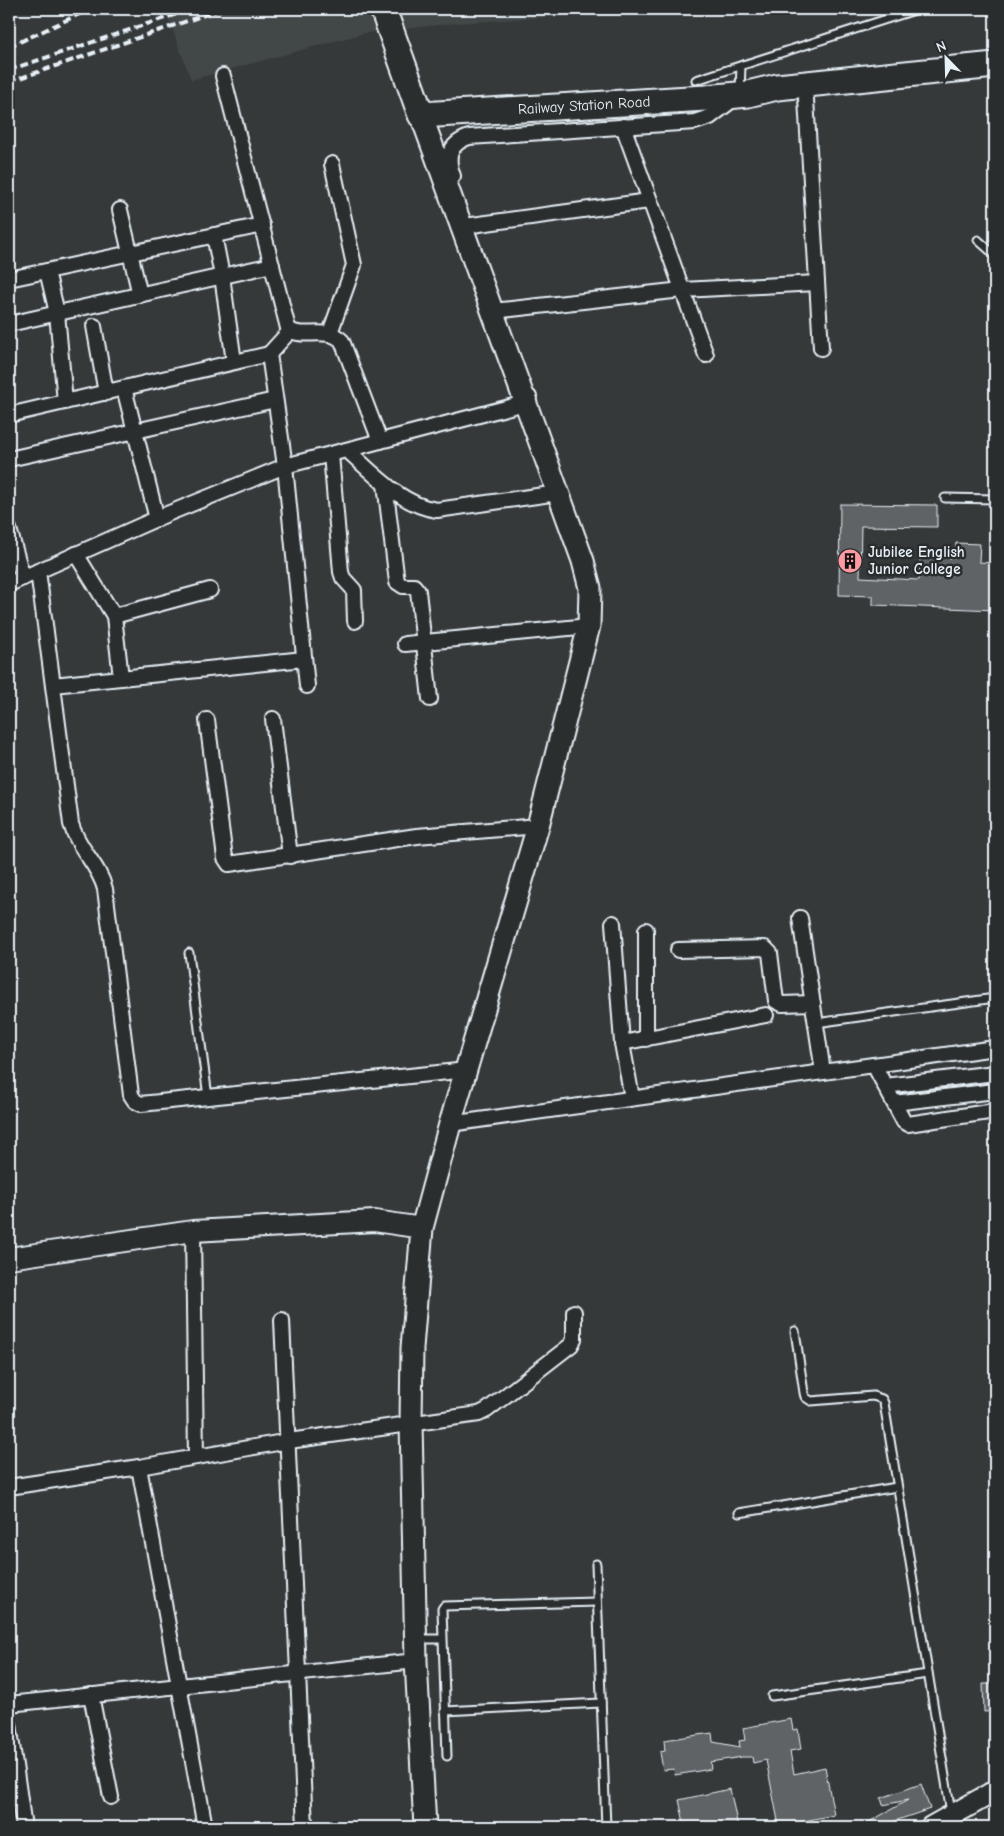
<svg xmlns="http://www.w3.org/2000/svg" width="1004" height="1836" viewBox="0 0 1004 1836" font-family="'Comic Neue',sans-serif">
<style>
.built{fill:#424647}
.building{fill:#5f6365;stroke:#e8f1f8}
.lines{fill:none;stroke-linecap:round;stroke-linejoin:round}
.lane-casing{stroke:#e8f1f8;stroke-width:11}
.street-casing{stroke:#e8f1f8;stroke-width:18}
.secondary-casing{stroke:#e8f1f8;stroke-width:24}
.primary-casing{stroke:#e8f1f8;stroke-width:25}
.highway-casing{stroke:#e8f1f8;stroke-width:29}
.lane{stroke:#2a2d2e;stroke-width:7}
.street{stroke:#2a2d2e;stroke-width:14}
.secondary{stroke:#2a2d2e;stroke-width:20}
.primary{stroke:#2a2d2e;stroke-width:21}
.highway{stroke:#2a2d2e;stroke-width:25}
.rail{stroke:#e8f1f8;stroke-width:4;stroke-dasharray:8 4;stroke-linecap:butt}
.labels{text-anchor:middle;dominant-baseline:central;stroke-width:5;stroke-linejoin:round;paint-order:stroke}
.street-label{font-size:15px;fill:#e8f1f8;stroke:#2a2d2e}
.poi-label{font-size:15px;font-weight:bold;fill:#e8f1f8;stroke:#2a2d2e;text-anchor:start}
</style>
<rect width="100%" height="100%" fill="#35393a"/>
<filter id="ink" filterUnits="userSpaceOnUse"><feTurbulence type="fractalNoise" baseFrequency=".02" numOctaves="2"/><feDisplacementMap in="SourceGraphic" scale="10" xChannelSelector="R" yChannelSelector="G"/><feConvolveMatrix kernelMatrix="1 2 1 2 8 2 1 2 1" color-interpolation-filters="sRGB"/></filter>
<g filter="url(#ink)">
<polygon class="built" points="165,9 648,9 640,11 457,23 365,33 191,80"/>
<g class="building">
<polygon points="840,504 937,505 937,527 861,526 860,577 919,580 920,557 955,558 956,543 980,544 979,562 995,563 995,610 873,605 873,596 839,595"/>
<polygon points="983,1684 995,1684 995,1711 984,1712"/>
<polygon points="791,1719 793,1730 798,1729 801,1749 790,1751 794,1774 825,1767 834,1815 779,1826 766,1760 753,1763 752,1757 742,1757 710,1762 711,1769 675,1775 674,1769 663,1770 660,1752 665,1751 664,1740 712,1733 713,1742 740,1747 739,1741 745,1740 743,1728"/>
<polygon points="921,1784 930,1809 877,1827 860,1827 908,1800 883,1805 881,1798"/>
<polygon points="730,1789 738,1827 685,1827 679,1800"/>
</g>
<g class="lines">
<defs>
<g id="lane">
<polyline points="696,80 918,9"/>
<polyline points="740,91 741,66"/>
<polyline points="978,240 995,255"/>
<polyline points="945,498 995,499"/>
<polyline points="189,953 208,1097"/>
<polyline points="816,1023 995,998"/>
<polyline points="795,1331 804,1393 805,1397 811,1401 873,1396 882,1399 884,1403 951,1813"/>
<polyline points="739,1513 897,1487"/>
<polyline points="596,1564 606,1827"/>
<polyline points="418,1639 442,1639"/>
<polyline points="772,1696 928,1674"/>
<polyline points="445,1711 601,1703"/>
<polyline points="447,1756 442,1609 444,1606 597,1602"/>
</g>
<g id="street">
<path d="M223,76l65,252c11,13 39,-3 54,13l38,100"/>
<polyline points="806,99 821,348"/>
<polyline points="623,126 706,355"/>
<path d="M453,176c-7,-19 -4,-32 16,-39l226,-15 15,-5 25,-19"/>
<polyline points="120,210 140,295"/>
<polyline points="472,225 649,201"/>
<polyline points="214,235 222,276 234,362"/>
<polyline points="47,271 57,313 65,402"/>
<polyline points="9,279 262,225"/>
<polyline points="502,310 682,290 817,283"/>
<polyline points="9,324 272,265"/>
<polyline points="94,326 106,393"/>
<polyline points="330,333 354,265 332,164"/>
<polyline points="269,354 290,331"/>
<polyline points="124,388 157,519"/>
<polyline points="9,415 269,354 285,466 307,686"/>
<path d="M347,450c25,22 55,56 90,60l121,-17"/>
<polyline points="331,454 341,572 343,578 354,590 355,621"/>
<polyline points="9,459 275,400"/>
<polyline points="385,484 397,582 403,586 414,586 418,591 430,699"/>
<polyline points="9,529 23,578"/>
<polyline points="76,554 114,616 121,678"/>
<path d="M38,571l33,253c7,25 28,41 34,65l26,206 4,6 6,3 326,-34"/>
<polyline points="9,584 167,514 285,466 525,403 529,397"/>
<polyline points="114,616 210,590"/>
<polyline points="405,644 589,626"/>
<polyline points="53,685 304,659"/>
<polyline points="273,719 290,856"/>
<polyline points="207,720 225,858 229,864 417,836 538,826"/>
<polyline points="800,918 823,1072"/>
<polyline points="613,923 622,1043 632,1098"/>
<polyline points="678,950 765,948 770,953 776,1001 782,1004 813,1003"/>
<polyline points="646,1039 646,930"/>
<polyline points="622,1043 766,1015"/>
<polyline points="874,1065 904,1122 908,1124 995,1111"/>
<polyline points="885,1086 995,1073"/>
<polyline points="894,1103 995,1091"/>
<polyline points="450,1124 995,1048"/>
<polyline points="193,1231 196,1457"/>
<polyline points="282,1320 305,1827"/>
<polyline points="139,1467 289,1441 479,1414 487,1410 571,1345 574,1339 574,1312"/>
<polyline points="9,1487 139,1467 205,1827"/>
<polyline points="91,1695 111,1797"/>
<polyline points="9,1704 416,1661"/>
<polyline points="9,1724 24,1827"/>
</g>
<g id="secondary">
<polyline points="9,1258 193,1231 375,1221 422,1228"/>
<polyline points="931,1827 995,1791"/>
</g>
<polyline id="primary" points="421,115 583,561 590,588 589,626 538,826 450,1124 422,1228 412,1348 411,1422 416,1661 425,1827"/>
<g id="highway">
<path id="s1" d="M383,9l38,106 285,-17 42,-4 29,-7 218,-22"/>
</g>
</defs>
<use href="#lane" class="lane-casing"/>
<use href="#street" class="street-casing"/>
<use href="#secondary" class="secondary-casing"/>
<use href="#primary" class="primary-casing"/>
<use href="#highway" class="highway-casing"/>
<use href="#lane" class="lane"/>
<use href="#street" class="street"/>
<use href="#secondary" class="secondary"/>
<use href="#primary" class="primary"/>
<use href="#highway" class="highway"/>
<g class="rail">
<polyline points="9,47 90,9"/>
<polyline points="9,70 192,9"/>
<polyline points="9,82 222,9"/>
</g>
</g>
</g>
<defs>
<symbol id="building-disc" viewBox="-11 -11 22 22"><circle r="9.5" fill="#ff9aa2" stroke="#2a2d2e"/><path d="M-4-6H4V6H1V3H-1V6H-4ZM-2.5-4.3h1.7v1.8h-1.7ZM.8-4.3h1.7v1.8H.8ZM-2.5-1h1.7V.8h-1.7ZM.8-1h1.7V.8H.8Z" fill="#111"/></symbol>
</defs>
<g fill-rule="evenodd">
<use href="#building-disc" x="836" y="547" width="28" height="28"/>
</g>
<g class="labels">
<g class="street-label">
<text stroke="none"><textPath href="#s1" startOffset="276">Railway Station Road</textPath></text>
</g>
<g class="poi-label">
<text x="868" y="552">Jubilee English<tspan x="868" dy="17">Junior College</tspan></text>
</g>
</g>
<rect width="1004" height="1836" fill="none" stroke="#2a2d2e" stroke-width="30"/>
<rect x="15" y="15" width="974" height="1806" fill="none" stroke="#e8f1f8" stroke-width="2" filter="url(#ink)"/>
<g transform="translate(946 58) rotate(337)" stroke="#2a2d2e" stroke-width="4" paint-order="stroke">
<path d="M0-4L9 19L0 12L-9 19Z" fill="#e8f1f8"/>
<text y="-8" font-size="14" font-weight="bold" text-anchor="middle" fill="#e8f1f8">N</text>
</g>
</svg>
